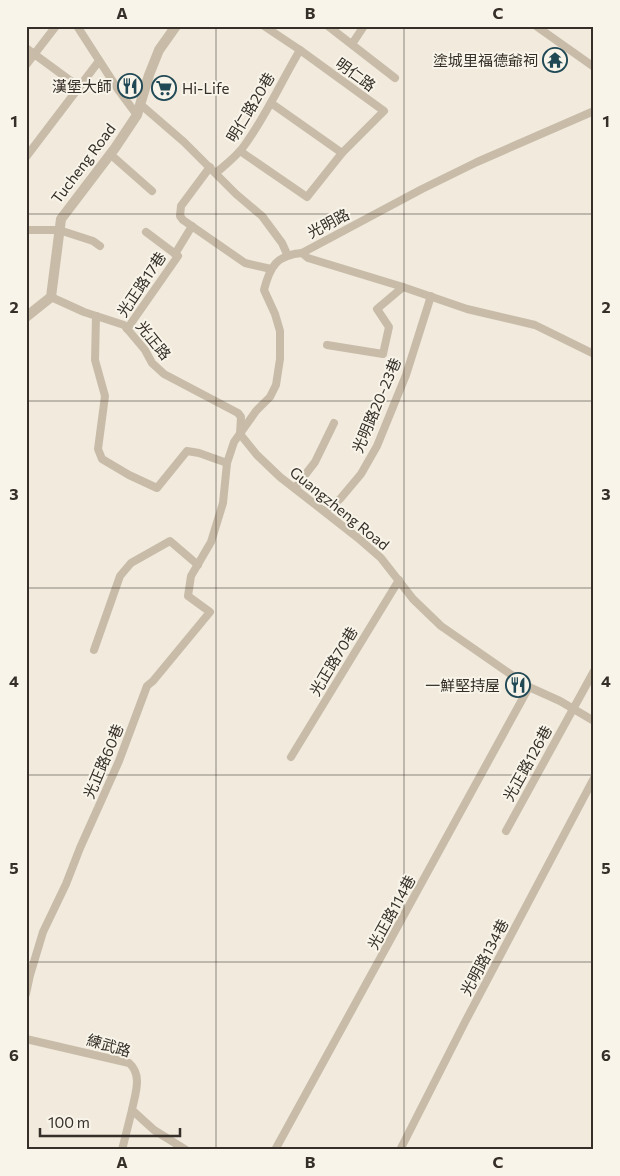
<svg xmlns="http://www.w3.org/2000/svg" width="620" height="1176" viewBox="0 0 620 1176" font-family="Commissioner,'Noto Sans TC',sans-serif">
<style>
.lines{fill:none;stroke-linecap:round;stroke-linejoin:round}
.minor{stroke:#c8bca9;stroke-width:8}
.tertiary{stroke:#c8bca9;stroke-width:10}
.grid{fill:none;stroke:#362f29;stroke-width:1;stroke-opacity:0.55}
.labels{text-anchor:middle;dominant-baseline:central;stroke-width:4;stroke-linejoin:round;paint-order:stroke}
.poi-label{font-size:15px;fill:#362f29;stroke:#f8f4e9;text-anchor:end}
.street-label{font-size:15px;fill:#362f29;stroke:#f8f4e9}
.neatline{fill:none;stroke:#362f29;stroke-width:2}
.grid-label{font-size:16px;text-anchor:middle;font-weight:bold;fill:#362f29}
</style>
<rect width="100%" height="100%" fill="#f1eadd"/>
<g class="lines">
<g class="minor">
<polyline points="77,26 117,88 137,115"/>
<polyline points="328,26 395,78"/>
<polyline points="536,26 594,67"/>
<polyline points="352,44 364,26"/>
<polyline points="26,48 79,87"/>
<polyline points="26,65 56,26"/>
<polyline points="271,103 342,153"/>
<polyline points="140,104 184,142 236,194 262,216 282,243 287,254"/>
<polyline points="240,151 307,197 342,153 384,111 300,50 264,26"/>
<polyline points="110,154 152,191"/>
<polyline points="26,157 99,61"/>
<polyline points="210,167 181,206 180,216 183,220 245,263 271,269"/>
<path d="M216,173c9,-8 21,-17 28,-27 22,-30 37,-64 56,-96"/>
<polyline points="26,230 59,230 93,241 100,246"/>
<polyline points="302,253 308,258 403,287 467,309 535,325 594,354"/>
<polyline points="175,254 192,226"/>
<polyline points="51,297 84,312 124,325 145,350 152,363 164,374 238,413 241,417 240,434 257,455 280,477 358,538 381,558 413,599 441,626 529,687 560,701 594,721"/>
<polyline points="96,316 95,360 105,396 98,449 102,459 129,475 157,488 187,451 199,453 227,463"/>
<polyline points="127,329 178,256 146,232"/>
<polyline points="327,345 383,354 389,327 377,309 403,287"/>
<polyline points="295,488 315,462 334,423"/>
<polyline points="324,511 340,499 361,474 377,446 406,375 431,296"/>
<polyline points="94,650 120,576 131,563 170,541 198,565"/>
<polyline points="291,757 399,580"/>
<polyline points="506,831 594,671"/>
<path d="M26,994l4,-19 13,-43 23,-48 14,-36 39,-87 28,-75 6,-5 57,-69 -22,-16 3,-20 20,-34 12,-39 4,-40 7,-21 22,-31 14,-14 6,-12 4,-26v-28l-5,-17 -11,-24c6,-24 13,-35 38,-37l120,-64 55,-27 117,-51"/>
<path d="M26,1039l103,24c14,12 6,31 3,47l22,20 32,20"/>
<polyline points="122,1150 132,1110"/>
<polyline points="275,1150 529,687"/>
<polyline points="400,1150 465,1022 594,778"/>
</g>
<polyline class="tertiary" points="26,317 51,297 61,219 115,148 137,115 149,75 159,50 176,26"/>
</g>
<path class="grid" d="M216,26v1124M404,26v1124M26,214h568M26,401h568M26,588h568M26,775h568M26,962h568"/>
<defs>
<symbol id="temple-ring" viewBox="-11 -11 22 22"><circle r="9.5" fill="#f8f4e9" stroke="#204955" stroke-width="1.5"/><path d="M0-6L5-2H3V0L6.5 2.5H4V6H1.5V3h-3V6H-4V2.5H-6.5L-3 0V-2H-5Z" fill="#204955"/></symbol>
<symbol id="restaurant-ring" viewBox="-11 -11 22 22"><circle r="9.5" fill="#f8f4e9" stroke="#204955" stroke-width="1.5"/><path d="M-5-6h1v4h1v-4h1v4h1v-4h1v5L-1.5 .5V6h-2V.5L-5-1ZM5-6V6H3V1.5H1.5Q1.5-4 5-6Z" fill="#204955"/></symbol>
<symbol id="supermarket-ring" viewBox="-11 -11 22 22"><circle r="9.5" fill="#f8f4e9" stroke="#204955" stroke-width="1.5"/><path d="M-6-5.5h2.5l.6 2H6L4.5 2H-2.5L-4.4-4H-6ZM-1.5 3.2a1.3 1.3 0 1 0 .1 0ZM3 3.2a1.3 1.3 0 1 0 .1 0Z" fill="#204955"/></symbol>
</defs>
<g fill-rule="evenodd">
<use href="#temple-ring" x="541" y="46" width="28" height="28"/>
<use href="#restaurant-ring" x="116" y="72" width="28" height="28"/>
<use href="#supermarket-ring" x="150" y="74" width="28" height="28"/>
<use href="#restaurant-ring" x="504" y="671" width="28" height="28"/>
</g>
<g class="labels">
<g class="poi-label">
<text x="538" y="60">塗城里福德爺祠</text>
<text x="112" y="86">漢堡大師</text>
<text x="182" y="88" text-anchor="start">Hi-Life</text>
<text x="500" y="685">一鮮堅持屋</text>
</g>
<g class="street-label">
<text transform="translate(356 74) rotate(36)">明仁路</text>
<text transform="translate(250 107) rotate(-59)">明仁路20巷</text>
<text transform="translate(83 163) rotate(-53)">Tucheng Road</text>
<text transform="translate(328 223) rotate(-28)">光明路</text>
<text transform="translate(141 284) rotate(-56)">光正路17巷</text>
<text transform="translate(154 340) rotate(51)">光正路</text>
<text transform="translate(376 405) rotate(-67)">光明路20-23巷</text>
<text transform="translate(340 508) rotate(39)">Guangzheng Road</text>
<text transform="translate(333 661) rotate(-59)">光正路70巷</text>
<text transform="translate(103 761) rotate(-67)">光正路60巷</text>
<text transform="translate(527 763) rotate(-61)">光正路126巷</text>
<text transform="translate(391 912) rotate(-61)">光正路114巷</text>
<text transform="translate(484 957) rotate(-62)">光明路134巷</text>
<text transform="translate(109 1045) rotate(16)">練武路</text>
</g>
</g>
<rect width="620" height="1176" fill="none" stroke="#f8f4e9" stroke-width="55"/>
<path d="M40 1128v8h140v-8" fill="none" stroke="#362f29" stroke-width="2.5"/>
<text x="48" y="1128" font-size="15" fill="#362f29" stroke="#f8f4e9" stroke-width="4" paint-order="stroke">100 m</text>
<rect x="28" y="28" width="564" height="1120" class="neatline"/>
<g class="grid-label">
<text x="122" y="19">A</text>
<text x="310" y="19">B</text>
<text x="498" y="19">C</text>
<text x="14" y="127">1</text>
<text x="606" y="127">1</text>
<text x="14" y="313">2</text>
<text x="606" y="313">2</text>
<text x="14" y="500">3</text>
<text x="606" y="500">3</text>
<text x="14" y="687">4</text>
<text x="606" y="687">4</text>
<text x="14" y="874">5</text>
<text x="606" y="874">5</text>
<text x="14" y="1061">6</text>
<text x="606" y="1061">6</text>
<text x="122" y="1168">A</text>
<text x="310" y="1168">B</text>
<text x="498" y="1168">C</text>
</g>
</svg>
